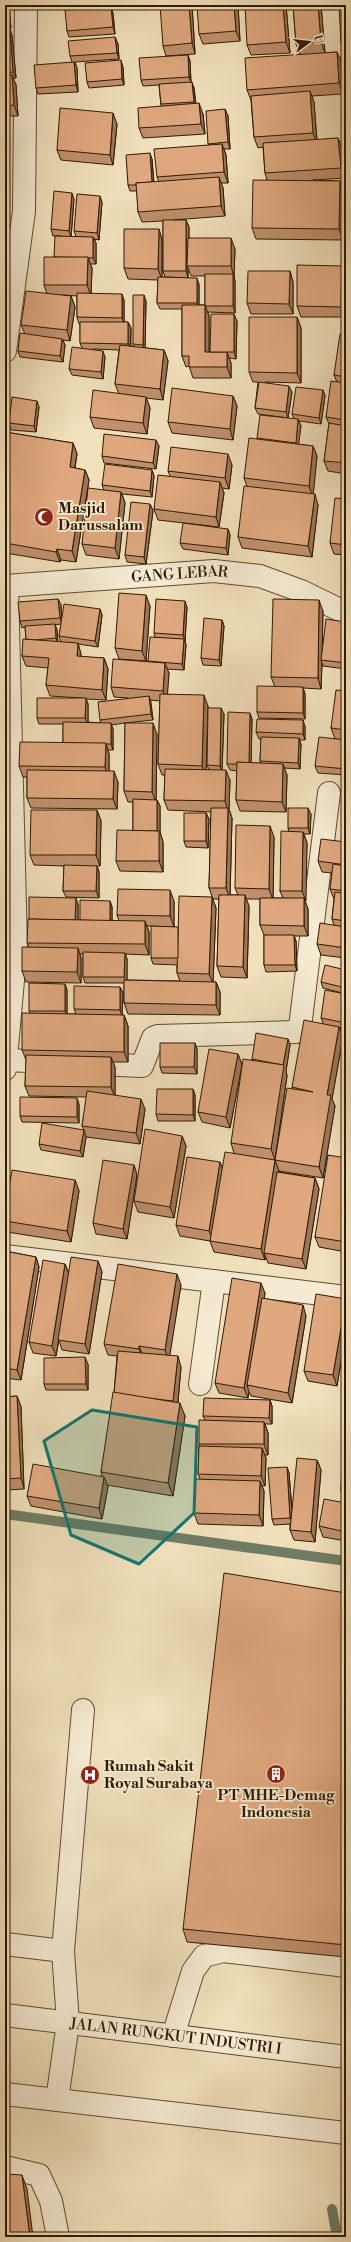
<svg xmlns="http://www.w3.org/2000/svg" width="351" height="2242" viewBox="0 0 351 2242" font-family="'Libre Bodoni',serif">
<style>
.lines{fill:none;stroke-linecap:round;stroke-linejoin:round}
.stream{stroke:#707c66;stroke-width:10}
.minor-casing{stroke:#5f4c2f;stroke-width:24}
.minor{stroke:#f5ebd3;stroke-width:22}
.wall{fill:#c0906d;stroke:#2f1a00;fill-rule:evenodd}
.shaded-wall{fill:#9c7659;stroke:#2f1a00}
.building{fill:#dfa87f;stroke:#2f1a00}
.marked{fill:#0f766e;fill-opacity:0.2;stroke:#0f766e;stroke-width:3;stroke-linejoin:round}
.labels{text-anchor:middle;dominant-baseline:central;stroke-width:3.5;stroke-linejoin:round;paint-order:stroke}
.poi-label{font-size:15px;font-weight:bold;fill:#2f1a00;stroke:#f5ebd3;text-anchor:start}
.street-label{font-size:15px;fill:#2f1a00;stroke:#f5ebd3}
</style>
<rect width="100%" height="100%" fill="#f0e0bb"/>
<filter id="stains"><feTurbulence type="fractalNoise" baseFrequency=".005" numOctaves="4"/><feColorMatrix values="0 0 0 0 .2 0 0 0 0 .09 0 0 0 0 .02 0 0 0 .5 -.17"/></filter>
<radialGradient id="worn" r=".72"><stop offset=".6" stop-color="#630" stop-opacity="0"/><stop offset="1" stop-color="#630" stop-opacity=".3"/></radialGradient>
<g class="lines">
<g class="stream">
<polyline points="5,1514 346,1561"/>
<polyline points="332,2209 337,2237"/>
</g>
<defs>
<g id="minor">
<polyline points="5,351 24,211 26,5"/>
<path id="s1" d="M5,586l209,-15 46,5 41,15 45,22"/>
<polyline points="6,1060 142,1066 153,1038 158,1036 296,1032 300,1027 329,793"/>
<polyline points="5,1069 16,947 7,586"/>
<polyline points="5,1256 346,1297"/>
<polyline points="200,1384 214,1281"/>
<polyline points="5,1944 63,1951 68,2023 57,2100"/>
<polyline points="63,1951 83,1710"/>
<path id="s2" d="M5,2015l341,42"/>
<polyline points="173,2036 193,1971 204,1956 223,1951 346,1966"/>
<polyline points="5,2094 346,2133"/>
<polyline points="5,2167 39,2175 51,2201 58,2237"/>
</g>
</defs>
<use href="#minor" class="minor-casing"/>
<use href="#minor" class="minor"/>
</g>
<g class="wall">
<polygon points="5,5 11,28 5,29"/>
<polygon points="67,5 112,5 112,7 111,7 113,13 115,34 69,37 67,31 68,10"/>
<polygon points="192,5 195,54 166,56 163,46"/>
<polygon points="238,5 240,41 203,44 199,34"/>
<polygon points="286,5 290,53 251,55 247,45"/>
<polygon points="293,5 321,5 325,53 337,52 341,62 343,94 312,96 314,102 317,140 338,138 342,149 345,178 313,180 340,181 344,191 343,240 256,239 252,228 267,180 265,173 263,147 258,148 254,137 251,100 247,90 300,54 296,44"/>
<polygon points="346,5 346,49 343,49 341,43"/>
<polygon points="5,29 12,35 16,78 13,78 16,85 18,116 5,116"/>
<polygon points="115,37 118,44 119,59 75,62 77,68 78,92 38,94 36,88 72,62 70,56"/>
<polygon points="188,55 190,61 191,82 194,88 196,104 203,114 205,134 143,138 139,128 161,106 159,85 143,86 141,80"/>
<polygon points="123,67 124,85 89,88 87,82"/>
<polygon points="225,109 228,116 230,149 224,149 226,155 228,183 221,183 223,188 225,216 173,220 186,220 189,227 189,238 235,249 234,277 235,281 235,313 208,312 209,316 209,352 210,352 237,321 236,359 229,358 231,363 231,378 193,378 189,366 186,367 182,356 182,309 160,309 157,303 158,280 128,279 124,268 159,229 162,240 162,277 199,284 199,305 205,305 205,276 191,276 188,268 188,278 165,277 163,271 163,221 142,222 138,212 137,191 130,191 128,185 152,159 154,182 159,182 157,177 209,145 208,144"/>
<polygon points="117,124 113,165 61,160 57,150"/>
<polygon points="74,199 71,237 76,237 74,231 102,202 99,240 94,239 96,243 96,264 90,264 92,268 91,293 124,300 124,322 128,322 131,328 131,346 134,346 133,344 146,301 145,348 164,350 168,361 163,400 146,398 150,408 147,434 94,428 90,417 119,394 115,384 119,350 93,349 105,357 103,379 72,375 69,369 82,348 80,343 80,324 79,324 77,317 77,296 63,295 71,296 75,307 70,341 63,340 65,345 63,362 20,357 18,351 25,334 21,325 47,294 44,285 54,257 61,236 53,236 51,229"/>
<polygon points="290,271 293,282 293,314 251,314 247,303"/>
<polygon points="346,276 345,317 301,317 297,306"/>
<polygon points="297,317 301,328 301,383 265,382 292,392 288,418 258,414 255,408 258,382 253,382 249,372"/>
<polygon points="346,335 346,474 328,471 324,461 329,424 326,417 337,382 334,375"/>
<polygon points="323,390 325,396 321,424 299,421 301,426 298,444 313,446 317,456 313,494 318,505 312,557 242,548 238,537 247,486 244,478 257,438 294,419 292,414"/>
<polygon points="233,396 237,406 233,440 172,433 168,422"/>
<polygon points="39,407 36,432 11,430 9,423"/>
<polygon points="5,432 73,443 77,454 75,468 85,470 89,480 76,562 61,560 60,562 5,553"/>
<polygon points="159,446 156,469 104,463 102,456"/>
<polygon points="232,465 229,489 222,488 224,493 219,527 158,520 154,509 170,476 168,471"/>
<polygon points="152,470 154,476 152,497 122,494 125,503 119,559 86,555 82,544 104,490 102,485"/>
<polygon points="346,499 346,555 334,554 330,543"/>
<polygon points="150,504 153,511 146,564 127,562 125,555"/>
<polygon points="228,529 230,535 228,555 183,549 180,543"/>
<path d="M58,599l3,6 1,13 38,-9 2,6 -4,32 -20,-3 3,10v3l23,1 4,11 -2,31 -20,-1 2,5v18l13,1 -1,-3 28,-22 -14,-1 -3,-10 37,-26 7,-24 -1,-4 33,-26 -2,34 1,4 -2,25 -17,-1 2,4 -2,21 41,12 -2,64h3l-2,-5 17,-51 -2,56 8,10 -1,29 3,9 -2,77h8l-3,-7 39,-51 -1,61h10l-3,-7 9,-59 -1,-4 23,-14 -1,20h-6l3,9 -2,58 3,8v27h-14l2,5 1,30 -31,1 -2,-7v-30l-4,-10v-26h-14l3,7 -2,72 -26,-1 -4,-11 2,-67h-6l-4,-11 2,-76 -43,-2 -4,-10 1,-25h-3l-4,-11 2,-63 -10,-1 3,20 -28,3 32,11 -1,66h1l3,6v26l3,10v30l-43,-1 -4,-10 17,-30v-29h-5l-4,-11 1,-68 -14,2 2,4v21h-5l1,4v17l9,11 -1,27 -86,-1 -4,-10v-21h-4l-4,-11 44,-23v-19h-24l-2,-6 45,-20 -32,-2 -4,-11 2,-17 -22,-2 -4,-10 4,-17 -1,-12 -3,1 -2,-7zM61,624l-2,12 2,6h-3l-1,-12 -2,-5z"/>
<polygon points="150,606 146,661 119,659 115,648"/>
<polygon points="323,611 322,649 346,622 346,669 323,666 322,663 321,689 303,688 305,694 305,719 259,718 257,712 275,687 271,677"/>
<polygon points="222,620 224,626 221,666 203,665 201,658"/>
<polygon points="346,691 346,775 318,773 315,766 335,739 331,728"/>
<polygon points="250,713 252,719 251,763 261,763 260,761 261,739 259,739 256,732 305,726 305,740 299,740 301,744 300,769 284,768 287,775 286,812 240,811 236,800 237,771 230,770 227,764"/>
<polygon points="346,788 346,832 342,821"/>
<polygon points="97,810 101,821 100,866 97,866 99,872 99,898 66,897 63,891 64,866 34,865 30,855"/>
<polygon points="206,813 209,819 208,848 186,847 184,841"/>
<polygon points="346,842 346,958 321,955 317,944 334,925 332,919 334,899 330,889 332,873 322,872 318,861"/>
<polygon points="212,897 216,908 213,982 216,982 220,992 220,1015 128,1014 124,1003 124,983 85,983 83,977 83,954 80,954 81,958 81,983 26,982 22,971 29,947 27,943 78,904 78,920 80,920 110,901 112,907 112,921 119,921 117,915 174,901 174,927 147,926 149,932 149,955 125,954 127,959 127,980 180,981 177,973 177,965 153,964 151,958 178,927 178,929"/>
<polygon points="346,970 346,994 323,988 321,982"/>
<polygon points="65,984 67,990 67,1014 76,1014 74,1009 120,987 123,993 122,1015 124,1015 128,1026 128,1062 113,1062 115,1067 115,1095 145,1109 140,1144 86,1137 83,1157 41,1150 39,1144 84,1130 82,1126 87,1097 29,1096 25,1086 26,1060 22,1050 30,1013 29,1011"/>
<polygon points="346,994 346,1029 340,1027 343,1037 332,1099 335,1106 323,1178 279,1171 278,1172 315,1178 319,1189 306,1269 268,1263 265,1255 265,1260 214,1252 210,1241 180,1236 176,1225 234,1153 231,1143 252,1061 252,1059 288,1039 290,1045 286,1071 287,1076 275,1160 292,1088 292,1087 323,1023 321,1018"/>
<polygon points="197,1049 197,1074 162,1073 160,1067"/>
<polygon points="238,1054 242,1065 230,1128 202,1122 198,1112"/>
<polygon points="193,1089 195,1095 195,1121 158,1121 156,1114"/>
<polygon points="79,1104 79,1123 22,1122 20,1116"/>
<polygon points="182,1136 186,1146 174,1218 138,1212 134,1201"/>
<polygon points="346,1143 346,1252 319,1247 315,1237 346,1158 345,1156"/>
<polygon points="134,1165 137,1175 127,1239 96,1234 93,1223"/>
<polygon points="75,1180 79,1191 71,1242 7,1232 5,1225 5,1212"/>
<polygon points="5,1251 36,1257 39,1267 21,1380 5,1378"/>
<polygon points="98,1261 102,1272 89,1354 62,1350 59,1340 56,1356 33,1353 29,1342 65,1264 69,1273"/>
<polygon points="181,1285 169,1356 181,1367 178,1403 185,1416 173,1496 107,1485 108,1487 102,1519 31,1506 27,1496 102,1476 101,1472 114,1393 117,1356 108,1355 104,1344"/>
<polygon points="265,1293 264,1299 306,1316 292,1403 251,1396 249,1392 248,1398 219,1393 215,1383"/>
<polygon points="346,1299 346,1330 337,1386 308,1381 304,1371"/>
<polygon points="88,1364 88,1390 46,1390 44,1384"/>
<polygon points="17,1396 21,1407 24,1489 5,1490 5,1397"/>
<polygon points="270,1400 272,1406 272,1424 265,1424 268,1433 268,1455 265,1455 266,1458 265,1486 262,1486 264,1491 263,1526 198,1524 194,1513 200,1479 198,1474 199,1446 199,1444 205,1420 203,1416"/>
<polygon points="346,1424 346,1501 345,1501 341,1491"/>
<polygon points="317,1460 321,1470 315,1542 294,1540 290,1530 290,1524 274,1525 272,1519 287,1467 289,1473 292,1510"/>
<polygon points="346,1503 346,1541 323,1537 319,1526"/>
<polygon points="346,1593 346,1957 187,1942 183,1929"/>
</g>
<g class="shaded-wall">
<polygon points="8,5 9,5 11,28 9,22"/>
<polygon points="189,5 192,5 195,54 192,43"/>
<polygon points="234,5 238,5 240,41 236,31"/>
<polygon points="283,5 286,5 290,53 286,42"/>
<polygon points="318,5 321,5 325,53 321,42"/>
<polygon points="111,7 113,13 115,34 113,27"/>
<polygon points="10,29 12,35 16,78 13,72"/>
<polygon points="115,37 118,44 119,59 117,53"/>
<polygon points="337,52 341,62 343,94 339,83"/>
<polygon points="188,55 190,61 191,83 189,77"/>
<polygon points="121,60 123,67 124,85 122,79"/>
<polygon points="74,62 77,68 78,92 76,85"/>
<polygon points="12,75 16,85 18,116 14,105"/>
<polygon points="192,82 194,88 196,109 194,102"/>
<polygon points="310,91 314,102 317,144 313,133"/>
<polygon points="199,103 203,114 205,134 201,124"/>
<polygon points="225,109 228,116 230,149 228,142"/>
<polygon points="113,113 117,124 113,165 110,155"/>
<polygon points="338,138 342,149 345,178 341,168"/>
<polygon points="222,144 226,155 228,183 224,172"/>
<polygon points="150,153 152,159 154,190 152,183"/>
<polygon points="219,177 223,188 225,216 221,206"/>
<polygon points="340,181 344,191 343,240 339,229"/>
<polygon points="72,193 74,199 71,238 69,231"/>
<polygon points="5,196 8,203 7,258 5,253"/>
<polygon points="100,196 102,202 99,240 97,233"/>
<polygon points="186,220 189,227 188,266 187,266 188,268 188,278 186,271"/>
<polygon points="159,229 162,240 162,280 158,269"/>
<polygon points="93,237 96,243 96,264 93,258"/>
<polygon points="231,238 235,249 234,277 231,266"/>
<polygon points="88,257 92,268 91,296 87,285"/>
<polygon points="342,266 346,276 345,317 341,307"/>
<polygon points="290,271 293,282 293,314 289,304"/>
<polygon points="233,274 235,281 235,313 233,306"/>
<polygon points="197,278 199,284 199,309 197,303"/>
<polygon points="122,294 124,300 124,324 122,318"/>
<polygon points="144,295 146,301 145,351 143,345"/>
<polygon points="71,296 75,307 70,341 67,330"/>
<polygon points="205,305 209,316 209,363 205,352"/>
<polygon points="234,314 237,321 236,359 234,352"/>
<polygon points="297,317 301,328 301,383 297,373"/>
<polygon points="128,322 131,328 130,350 128,344"/>
<polygon points="62,339 65,345 63,362 60,356"/>
<polygon points="164,350 168,361 163,400 160,389"/>
<polygon points="103,351 105,357 103,379 101,372"/>
<polygon points="227,352 231,363 231,378 227,367"/>
<polygon points="289,386 292,392 288,418 286,412"/>
<polygon points="323,390 325,396 321,424 319,418"/>
<polygon points="233,396 237,406 233,440 230,429"/>
<polygon points="146,397 150,408 147,434 143,423"/>
<polygon points="37,401 39,407 36,432 34,426"/>
<polygon points="298,419 301,426 298,449 296,443"/>
<polygon points="156,440 159,446 156,469 153,463"/>
<polygon points="73,443 77,454 73,478 70,467"/>
<polygon points="313,446 317,456 313,497 309,486"/>
<polygon points="228,454 232,465 229,489 225,478"/>
<polygon points="85,470 89,480 76,562 72,551"/>
<polygon points="152,470 154,476 152,497 150,491"/>
<polygon points="220,482 224,493 219,527 216,517"/>
<polygon points="121,492 125,503 119,559 115,548"/>
<polygon points="315,494 318,505 312,557 308,546"/>
<polygon points="150,504 153,511 146,564 144,557"/>
<polygon points="228,529 230,535 228,555 226,548"/>
<polygon points="57,549 61,560 60,562 56,552"/>
<polygon points="146,595 150,606 146,661 142,651"/>
<polygon points="58,599 61,605 62,624 60,618"/>
<polygon points="319,600 323,611 322,660 321,660 322,663 321,689 318,678"/>
<polygon points="185,601 187,607 185,641 183,635"/>
<polygon points="100,609 102,615 98,647 95,641"/>
<polygon points="222,620 224,626 221,666 219,660"/>
<polygon points="55,624 57,630 58,644 56,638"/>
<polygon points="184,639 186,645 184,670 182,664"/>
<polygon points="78,643 81,654 80,667 77,656"/>
<polygon points="104,658 108,669 106,700 102,690"/>
<polygon points="165,663 169,673 167,701 163,691"/>
<polygon points="303,687 305,694 305,719 303,713"/>
<polygon points="204,695 208,706 206,776 202,766"/>
<polygon points="149,696 151,702 153,720 151,714"/>
<polygon points="86,698 88,704 88,725 85,718"/>
<polygon points="221,708 224,714 222,772 220,766"/>
<polygon points="250,713 252,719 251,771 249,765"/>
<polygon points="303,720 305,726 305,740 303,734"/>
<polygon points="111,723 113,729 113,750 111,744"/>
<polygon points="153,723 157,734 156,802 152,792"/>
<polygon points="299,738 301,744 300,769 298,763"/>
<polygon points="106,743 109,754 109,778 105,767"/>
<polygon points="283,764 287,775 286,812 282,802"/>
<polygon points="226,770 230,780 229,809 232,818 230,899 226,888 228,811 225,801"/>
<polygon points="114,771 118,782 117,809 113,799"/>
<polygon points="157,800 160,806 160,832 163,842 163,872 159,861 157,832"/>
<polygon points="308,808 311,814 310,834 308,828"/>
<polygon points="97,810 101,821 100,866 96,855"/>
<polygon points="206,813 209,819 208,848 206,841"/>
<polygon points="270,826 274,837 273,900 269,889"/>
<polygon points="303,832 307,843 306,901 302,891"/>
<polygon points="97,866 99,872 99,898 96,891"/>
<polygon points="170,890 174,901 174,927 170,916"/>
<polygon points="245,895 249,906 247,978 243,967"/>
<polygon points="212,897 216,908 213,984 209,974"/>
<polygon points="76,898 78,904 78,928 75,922"/>
<polygon points="304,898 308,909 308,936 304,926"/>
<polygon points="110,901 112,907 112,928 110,922"/>
<polygon points="145,921 149,932 149,955 145,944"/>
<polygon points="294,935 296,941 297,971 295,965"/>
<polygon points="78,948 81,958 81,983 77,972"/>
<polygon points="125,953 127,959 127,983 124,977"/>
<polygon points="216,982 220,992 220,1015 216,1005"/>
<polygon points="65,984 67,990 67,1017 65,1011"/>
<polygon points="120,987 123,993 122,1016 120,1010"/>
<polygon points="124,1015 128,1026 128,1062 124,1052"/>
<polygon points="339,1027 343,1037 332,1099 335,1106 323,1178 319,1167 327,1095"/>
<polygon points="288,1039 290,1045 286,1071 287,1076 275,1160 271,1149 283,1065"/>
<polygon points="195,1043 197,1049 197,1074 194,1067"/>
<polygon points="238,1054 242,1065 230,1128 226,1117"/>
<polygon points="111,1057 115,1067 115,1098 111,1087"/>
<polygon points="193,1089 195,1095 195,1121 193,1115"/>
<polygon points="77,1098 79,1104 79,1123 77,1117"/>
<polygon points="141,1099 145,1109 140,1144 136,1133"/>
<polygon points="84,1130 86,1137 83,1157 80,1151"/>
<polygon points="182,1136 186,1146 174,1218 170,1207"/>
<polygon points="275,1160 279,1171 266,1253 264,1253 265,1255 265,1260 261,1249"/>
<polygon points="220,1162 224,1172 213,1241 209,1231"/>
<polygon points="134,1165 137,1175 127,1239 123,1229"/>
<polygon points="315,1178 319,1189 306,1269 302,1259"/>
<polygon points="75,1180 79,1191 71,1242 67,1231"/>
<polygon points="36,1257 39,1267 21,1380 17,1370"/>
<polygon points="98,1261 102,1272 89,1354 85,1344"/>
<polygon points="65,1264 69,1274 56,1356 52,1346"/>
<polygon points="177,1274 181,1285 169,1361 165,1350"/>
<polygon points="261,1283 265,1293 250,1386 247,1385 249,1392 248,1398 244,1388"/>
<polygon points="346,1299 346,1330 337,1386 333,1375"/>
<polygon points="303,1305 306,1316 292,1403 288,1393"/>
<polygon points="139,1346 143,1356 143,1360 139,1349"/>
<polygon points="178,1356 181,1367 177,1411 173,1401"/>
<polygon points="85,1357 88,1364 88,1390 86,1384"/>
<polygon points="17,1396 21,1407 24,1489 21,1478"/>
<polygon points="270,1400 272,1406 272,1424 269,1418"/>
<polygon points="180,1403 185,1416 173,1496 168,1483"/>
<polygon points="264,1422 268,1433 268,1455 264,1444"/>
<polygon points="262,1448 266,1458 265,1486 261,1476"/>
<polygon points="317,1460 321,1470 315,1542 311,1532"/>
<polygon points="287,1467 289,1473 293,1524 290,1518"/>
<polygon points="104,1477 108,1487 102,1519 99,1508"/>
<polygon points="260,1481 264,1491 263,1526 259,1515"/>
<polygon points="22,2175 27,2189 33,2237 30,2237"/>
</g>
<g class="building">
<polygon points="5,5 8,5 9,22 5,23"/>
<polygon points="160,5 189,5 192,43 163,46"/>
<polygon points="197,5 234,5 236,31 199,34"/>
<polygon points="245,5 283,5 286,42 247,45"/>
<polygon points="293,5 318,5 321,42 296,44"/>
<polygon points="339,5 346,5 346,42 341,43"/>
<polygon points="111,7 113,27 67,31 65,10"/>
<polygon points="5,29 10,29 13,72 5,73"/>
<polygon points="115,37 117,53 70,56 68,41"/>
<polygon points="337,52 339,83 247,90 245,58"/>
<polygon points="188,55 189,77 141,80 139,58"/>
<polygon points="341,57 346,57 346,106 344,106"/>
<polygon points="121,60 122,79 87,82 85,63"/>
<polygon points="74,62 76,85 36,88 34,65"/>
<polygon points="5,75 12,75 14,105 5,106"/>
<polygon points="192,82 194,102 161,104 159,84"/>
<polygon points="310,91 313,133 254,137 251,96"/>
<polygon points="199,103 201,124 139,128 138,108"/>
<polygon points="60,108 113,113 110,155 57,150"/>
<polygon points="225,109 228,142 208,144 206,111"/>
<polygon points="342,109 346,109 346,161"/>
<polygon points="338,138 341,168 265,173 263,143"/>
<polygon points="222,144 224,172 157,177 154,149"/>
<polygon points="150,153 152,182 136,183 136,185 128,185 126,155"/>
<polygon points="219,177 221,206 138,212 136,183"/>
<polygon points="253,180 340,181 339,229 252,228"/>
<polygon points="54,191 72,193 69,231 51,229"/>
<polygon points="77,194 100,196 97,233 74,231"/>
<rect x="163" y="220" width="23" height="51"/>
<polygon points="124,229 159,229 158,269 124,268"/>
<polygon points="55,236 93,237 93,258 54,257"/>
<polygon points="188,238 231,238 231,266 187,266"/>
<polygon points="44,257 88,257 87,285 44,285"/>
<polygon points="297,265 342,266 341,307 297,306"/>
<polygon points="248,271 290,271 289,304 247,303"/>
<rect x="205" y="274" width="28" height="32"/>
<polygon points="158,277 197,278 197,303 157,303"/>
<polygon points="26,291 71,296 67,330 21,325"/>
<polygon points="77,293 122,294 122,318 77,317"/>
<polygon points="133,295 144,295 143,345 133,344"/>
<polygon points="182,305 205,305 205,352 227,352 227,367 189,367 189,356 182,356"/>
<polygon points="211,314 234,314 234,352 210,352"/>
<polygon points="249,317 297,317 297,373 249,372"/>
<polygon points="80,322 128,322 128,344 80,343"/>
<polygon points="20,333 62,339 60,356 18,351"/>
<polygon points="340,334 346,335 346,377 334,375"/>
<polygon points="120,345 164,350 160,389 115,384"/>
<polygon points="72,347 103,351 101,372 69,369"/>
<polygon points="331,381 346,383 346,420 326,417"/>
<polygon points="259,382 289,386 286,412 255,408"/>
<polygon points="296,387 323,390 319,418 292,414"/>
<polygon points="172,388 233,396 230,429 168,422"/>
<polygon points="93,390 146,397 143,423 90,417"/>
<polygon points="12,397 37,401 34,426 9,423"/>
<polygon points="260,415 298,419 296,443 257,438"/>
<polygon points="329,423 346,426 346,463 324,461"/>
<polygon points="5,432 73,443 70,467 85,470 72,551 57,549 56,552 5,543"/>
<polygon points="104,434 156,440 153,463 102,456"/>
<polygon points="249,438 313,446 309,486 244,478"/>
<polygon points="171,447 228,454 225,478 168,471"/>
<polygon points="105,464 152,470 150,491 102,485"/>
<polygon points="158,475 220,482 216,517 154,509"/>
<polygon points="244,486 315,494 308,546 238,537"/>
<polygon points="88,488 121,492 115,548 82,544"/>
<polygon points="335,498 346,499 346,545 330,543"/>
<polygon points="131,502 150,504 144,557 125,555"/>
<polygon points="183,523 228,529 226,548 180,543"/>
<polygon points="119,593 146,595 142,651 115,648"/>
<polygon points="58,599 60,618 20,621 18,602"/>
<polygon points="156,599 185,601 183,635 154,633"/>
<polygon points="273,599 319,600 318,678 271,677"/>
<polygon points="64,604 100,609 95,641 59,636"/>
<polygon points="204,618 222,620 219,660 201,658"/>
<polygon points="326,619 346,622 346,663 321,660"/>
<polygon points="55,624 56,638 34,640 26,639 25,626"/>
<polygon points="150,637 184,639 182,664 148,661"/>
<polygon points="23,639 78,643 77,656 104,658 102,690 46,685 49,658 22,656"/>
<polygon points="113,659 165,663 163,691 111,687"/>
<polygon points="257,686 303,687 303,713 257,712"/>
<polygon points="336,690 346,691 346,730 331,728"/>
<polygon points="160,694 204,695 202,766 158,764"/>
<polygon points="149,696 151,714 100,720 98,702"/>
<polygon points="37,698 86,698 85,718 37,718"/>
<polygon points="208,708 221,708 220,766 207,765"/>
<polygon points="228,712 250,713 249,763 237,762 237,764 227,764"/>
<polygon points="257,719 303,720 303,734 256,732"/>
<polygon points="63,722 111,723 111,744 63,743"/>
<polygon points="125,723 153,723 152,792 124,791"/>
<polygon points="261,737 299,738 298,763 260,761"/>
<polygon points="319,737 346,740 346,769 315,766"/>
<polygon points="20,742 106,743 105,767 19,766"/>
<polygon points="237,762 283,764 282,802 236,800"/>
<polygon points="165,769 226,770 225,801 164,800"/>
<polygon points="27,770 114,771 113,799 27,798"/>
<polygon points="346,788 346,821 342,821"/>
<polygon points="133,799 157,800 157,831 133,831"/>
<polygon points="211,808 228,808 226,888 209,888"/>
<rect x="288" y="808" width="20" height="20"/>
<polygon points="31,810 97,810 96,855 30,855"/>
<rect x="184" y="813" width="22" height="28"/>
<polygon points="236,825 270,826 269,889 235,888"/>
<polygon points="117,830 159,831 159,861 116,861"/>
<polygon points="281,831 303,832 302,891 280,891"/>
<polygon points="321,839 346,842 346,865 318,861"/>
<polygon points="333,864 346,866 346,891 330,889"/>
<polygon points="64,865 97,866 96,891 63,891"/>
<polygon points="118,889 170,890 170,916 117,915"/>
<polygon points="335,892 346,894 346,921 332,919"/>
<polygon points="219,895 245,895 243,967 217,966"/>
<polygon points="179,896 212,897 209,974 177,973"/>
<polygon points="29,897 76,898 75,920 29,919"/>
<polygon points="260,898 304,898 304,926 260,925"/>
<polygon points="80,900 110,901 110,921 80,920"/>
<polygon points="28,919 145,921 145,944 27,943"/>
<polygon points="320,923 346,927 346,948 317,944"/>
<polygon points="151,926 178,927 178,958 151,958"/>
<polygon points="264,935 294,935 295,965 264,965"/>
<polygon points="22,947 78,948 77,972 22,971"/>
<polygon points="83,952 125,953 124,977 83,977"/>
<polygon points="325,965 346,970 346,988 321,982"/>
<polygon points="124,980 216,982 216,1005 124,1003"/>
<polygon points="29,983 65,984 65,1011 29,1011"/>
<polygon points="74,986 120,987 120,1010 74,1009"/>
<polygon points="325,990 346,994 346,1023 321,1018"/>
<polygon points="22,1013 124,1015 124,1052 22,1050"/>
<polygon points="304,1020 339,1027 327,1095 331,1095 319,1167 275,1160 287,1088 313,1092 292,1087"/>
<polygon points="256,1033 288,1039 283,1065 252,1059"/>
<polygon points="160,1043 195,1043 194,1067 160,1067"/>
<polygon points="209,1049 238,1054 226,1117 198,1112"/>
<polygon points="26,1055 111,1057 111,1087 25,1086"/>
<polygon points="243,1059 284,1065 271,1149 231,1143"/>
<polygon points="157,1089 193,1089 193,1115 156,1114"/>
<polygon points="87,1091 141,1099 136,1133 82,1126"/>
<polygon points="20,1097 77,1098 77,1117 20,1116"/>
<polygon points="42,1123 84,1130 80,1151 39,1144"/>
<polygon points="145,1129 182,1136 170,1207 134,1201"/>
<polygon points="346,1143 346,1156 345,1156"/>
<polygon points="225,1152 275,1160 261,1249 210,1241"/>
<polygon points="328,1155 346,1158 346,1242 315,1237"/>
<polygon points="187,1157 220,1162 209,1231 176,1225"/>
<polygon points="103,1160 134,1165 123,1229 93,1223"/>
<polygon points="12,1170 75,1180 67,1231 5,1221 5,1212"/>
<polygon points="277,1172 315,1178 302,1259 264,1253"/>
<polygon points="5,1251 36,1257 17,1370 5,1368"/>
<polygon points="71,1257 98,1261 85,1344 58,1340"/>
<polygon points="43,1260 65,1264 52,1346 29,1342"/>
<polygon points="118,1264 177,1274 165,1350 139,1346 139,1349 104,1344"/>
<polygon points="232,1278 261,1283 244,1388 215,1383"/>
<polygon points="316,1294 346,1299 333,1375 304,1371"/>
<polygon points="262,1298 303,1305 288,1393 247,1385"/>
<polygon points="118,1351 178,1356 173,1401 147,1398 114,1393"/>
<polygon points="85,1357 86,1384 44,1384 44,1358"/>
<polygon points="113,1392 180,1403 168,1483 101,1472"/>
<polygon points="17,1396 21,1478 5,1479 5,1397"/>
<polygon points="204,1398 270,1400 269,1418 203,1416"/>
<polygon points="199,1420 264,1422 264,1444 199,1444"/>
<polygon points="343,1424 346,1424 346,1491 341,1491"/>
<polygon points="199,1446 262,1448 261,1476 198,1474"/>
<polygon points="297,1458 317,1460 311,1532 290,1530"/>
<polygon points="33,1464 104,1477 99,1508 27,1496"/>
<polygon points="287,1467 290,1518 272,1519 268,1468"/>
<polygon points="195,1479 260,1481 259,1515 194,1513"/>
<polygon points="324,1499 346,1503 346,1532 319,1526"/>
<polygon points="224,1573 346,1593 346,1945 183,1929"/>
<polygon points="5,2174 22,2175 30,2237 5,2237"/>
</g>
<path class="marked" d="M92,1410l105,17 -3,86 -55,51 -68,-29 -27,-94z"/>
<defs>
<symbol id="mosque-disc" viewBox="-11 -11 22 22"><circle r="9.5" fill="#8f2418" stroke="#f5ebd3"/><path d="M3.5-4.9A6 6 0 1 0 3.5 4.9A5 5 0 1 1 3.5-4.9Z" fill="#fff"/></symbol>
<symbol id="building-disc" viewBox="-11 -11 22 22"><circle r="9.5" fill="#8f2418" stroke="#f5ebd3"/><path d="M-4-6H4V6H1V3H-1V6H-4ZM-2.5-4.3h1.7v1.8h-1.7ZM.8-4.3h1.7v1.8H.8ZM-2.5-1h1.7V.8h-1.7ZM.8-1h1.7V.8H.8Z" fill="#fff"/></symbol>
<symbol id="hospital-disc" viewBox="-11 -11 22 22"><circle r="9.5" fill="#8f2418" stroke="#f5ebd3"/><path d="M-5-5h3v3.5h4V-5h3V5h-3V1.5h-4V5h-3Z" fill="#fff"/></symbol>
</defs>
<g fill-rule="evenodd">
<use href="#mosque-disc" x="33" y="506" width="22" height="22"/>
<use href="#building-disc" x="265" y="1763" width="22" height="22"/>
<use href="#hospital-disc" x="79" y="1764" width="22" height="22"/>
</g>
<g class="labels">
<g class="poi-label">
<text x="58" y="508">Masjid<tspan x="58" dy="17">Darussalam</tspan></text>
<text x="104" y="1766">Rumah Sakit<tspan x="104" dy="17">Royal Surabaya</tspan></text>
<text x="276" y="1795" text-anchor="middle">PT MHE-Demag<tspan x="276" dy="17">Indonesia</tspan></text>
</g>
<g class="street-label">
<text stroke="none"><textPath href="#s1" startOffset="175">GANG LEBAR</textPath></text>
<text stroke="none"><textPath href="#s2" startOffset="172">JALAN RUNGKUT INDUSTRI I</textPath></text>
</g>
</g>
<rect width="351" height="2242" fill="none" stroke="#f0e0bb" stroke-width="20"/>
<rect x="6" y="6" width="339" height="2230" fill="none" stroke="#2f1a00" stroke-width="2"/>
<rect x="10" y="10" width="331" height="2222" fill="none" stroke="#2f1a00"/>
<g transform="translate(309 42) rotate(75)" stroke="#f5ebd3" stroke-width="3" paint-order="stroke">
<path d="M0-3L7 15L0 10L-7 15Z" fill="#2f1a00"/>
<text y="-6" font-size="11" font-weight="bold" text-anchor="middle" fill="#2f1a00">U</text>
</g>
<rect width="100%" height="100%" filter="url(#stains)"/>
<rect width="100%" height="100%" fill="url(#worn)"/>
</svg>
